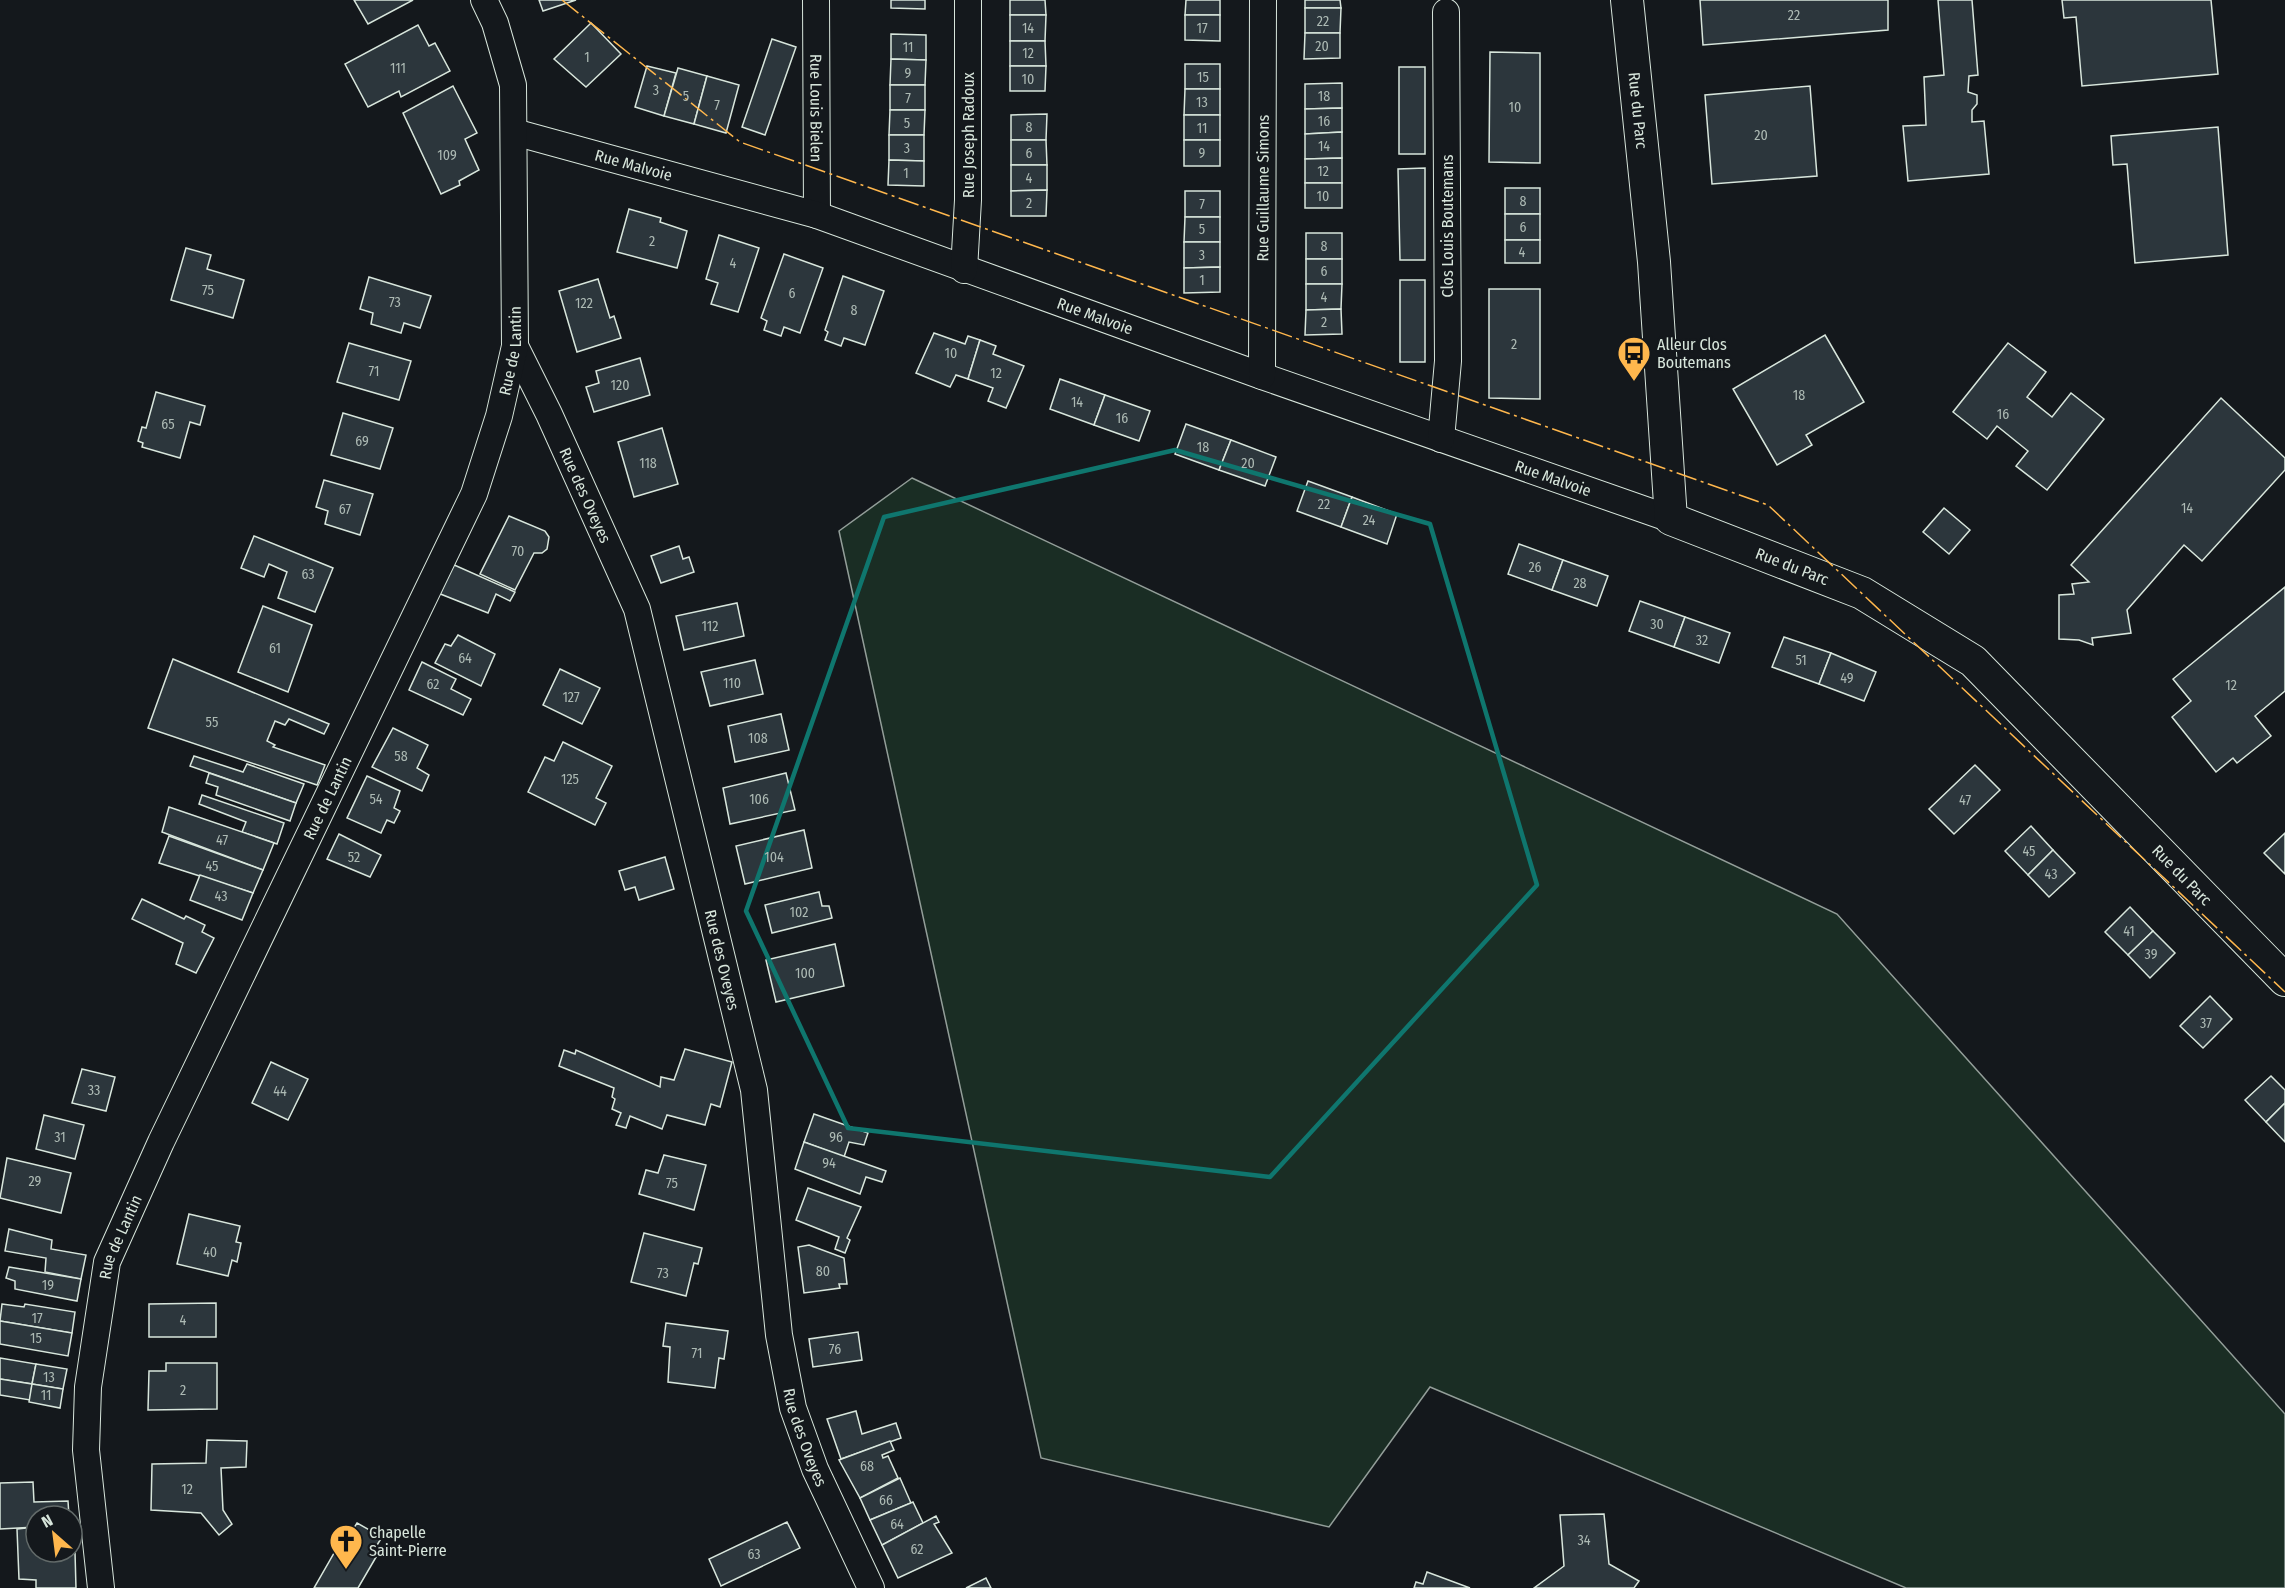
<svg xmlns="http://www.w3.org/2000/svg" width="2285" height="1588" viewBox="0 0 2285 1588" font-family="'Fira Sans Condensed',sans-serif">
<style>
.green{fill:#1a2d24;stroke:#939e99;stroke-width:1.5}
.building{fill:#2c363c;stroke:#d8e6dc;stroke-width:1.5}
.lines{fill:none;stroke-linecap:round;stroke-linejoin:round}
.minor-casing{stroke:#d8e6dc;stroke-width:28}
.tertiary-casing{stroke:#d8e6dc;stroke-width:34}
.minor{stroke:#14181c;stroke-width:26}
.tertiary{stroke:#14181c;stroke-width:32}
.power{stroke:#ffb74d;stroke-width:1.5;stroke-dasharray:21 4.5 3 4.5;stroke-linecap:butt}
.marked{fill:none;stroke:#0f766e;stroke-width:4.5;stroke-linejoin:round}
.labels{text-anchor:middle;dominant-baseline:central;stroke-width:4.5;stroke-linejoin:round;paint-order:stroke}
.number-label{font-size:14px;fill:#adbab4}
.street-label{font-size:16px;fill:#d8e6dc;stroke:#14181c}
.poi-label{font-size:16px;fill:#d8e6dc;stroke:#14181c;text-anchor:start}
</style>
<rect width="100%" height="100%" fill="#14181c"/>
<polygon class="green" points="912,478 1837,914 2285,1414 2285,1588 1906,1588 1430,1387 1329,1527 1041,1458 839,531"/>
<g class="building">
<polygon points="354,0 413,0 368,24"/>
<polygon points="539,0 576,0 543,11"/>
<polygon points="891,0 925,0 925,9 891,8"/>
<polygon points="1010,0 1045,0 1046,15 1010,15"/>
<polygon points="1186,0 1220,0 1220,15 1185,15"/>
<polygon points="1305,0 1340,0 1341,8 1305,8"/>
<polygon points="1700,0 1888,0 1888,30 1703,45"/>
<polygon points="1938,0 1972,0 1978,75 1969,76 1968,92 1977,95 1977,104 1972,110 1972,122 1984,121 1989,174 1908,181 1903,126 1926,125 1924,77 1944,75"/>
<polygon points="2062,0 2211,0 2218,74 2082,86 2076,17 2064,18"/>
<polygon points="1305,8 1341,8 1340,33 1305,33"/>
<polygon points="1010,15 1046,15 1045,41 1010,41"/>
<polygon points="1185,15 1220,15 1220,41 1185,40"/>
<polygon points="591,23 621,54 586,87 554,59"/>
<polygon points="418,25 429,46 435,43 450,71 401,97 399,91 368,107 345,64"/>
<polygon points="1305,33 1340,33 1340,58 1304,59"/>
<polygon points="891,34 926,35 926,60 891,59"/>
<polygon points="772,39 796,47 765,135 742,127"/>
<polygon points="1010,41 1045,41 1046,66 1010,66"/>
<polygon points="1490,52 1540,53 1540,163 1489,162"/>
<polygon points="891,59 926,60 925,85 890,85"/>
<rect x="1185" y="64" width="35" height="25"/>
<polygon points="647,66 676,73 664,116 635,107"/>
<polygon points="1010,66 1046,66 1045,91 1010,91"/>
<rect x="1399" y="67" width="26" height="87"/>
<polygon points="678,68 707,76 694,124 664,116"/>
<polygon points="707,76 739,85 726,133 694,124"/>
<polygon points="1342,83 1342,108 1305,109 1305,84"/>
<rect x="890" y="85" width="35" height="25"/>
<polygon points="453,86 477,133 465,139 479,170 459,181 460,185 441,194 403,113"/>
<polygon points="1810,86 1817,176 1712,184 1705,95"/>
<polygon points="1185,89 1220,89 1220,115 1184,115"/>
<polygon points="1342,108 1342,132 1305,134 1305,109"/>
<polygon points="890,110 925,110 924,135 889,135"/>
<polygon points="1047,114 1046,140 1011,140 1011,115"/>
<rect x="1184" y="115" width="36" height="25"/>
<polygon points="2218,127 2228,255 2135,263 2127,164 2113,165 2111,136"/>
<polygon points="1342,132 1342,158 1305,159 1305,134"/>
<polygon points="889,135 924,135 924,161 889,160"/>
<polygon points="1011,140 1046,140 1047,165 1011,165"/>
<rect x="1184" y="140" width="36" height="26"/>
<polygon points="1342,158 1342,183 1305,183 1305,159"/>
<polygon points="889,160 924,161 924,186 888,185"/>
<polygon points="1011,165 1047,165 1047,190 1011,191"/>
<polygon points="1425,168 1425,260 1400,260 1398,169"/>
<rect x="1305" y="183" width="37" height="25"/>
<rect x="1505" y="188" width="35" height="26"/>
<polygon points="1047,190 1046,216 1011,216 1011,191"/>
<rect x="1185" y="191" width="35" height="26"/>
<polygon points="629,209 661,218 660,222 687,231 677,268 617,252"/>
<rect x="1505" y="214" width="35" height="26"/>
<polygon points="1185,217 1220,217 1220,242 1184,242"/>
<rect x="1306" y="233" width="36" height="26"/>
<polygon points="719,235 759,248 738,312 711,304 718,283 706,279"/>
<rect x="1505" y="240" width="35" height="23"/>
<polygon points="1184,242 1220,242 1220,267 1184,268"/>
<polygon points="186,248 211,255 207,269 244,280 233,318 171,300"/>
<polygon points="784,254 823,268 800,333 784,327 781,336 764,330 767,321 761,318"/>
<rect x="1306" y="259" width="36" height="25"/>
<polygon points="1220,267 1220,292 1184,293 1184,268"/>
<polygon points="843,276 884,291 865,345 844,338 841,346 825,340 828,332 825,330"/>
<polygon points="369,277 431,296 420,328 404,323 401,333 371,324 373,313 360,309"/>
<polygon points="598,279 610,318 614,316 621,338 577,352 559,291"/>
<rect x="1400" y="280" width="25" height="82"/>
<polygon points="1306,284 1342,284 1341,309 1306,310"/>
<polygon points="1489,289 1540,289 1540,399 1489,398"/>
<polygon points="1341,309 1342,334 1305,335 1306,310"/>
<polygon points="934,333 965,344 968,336 980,340 968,379 956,375 950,387 916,373"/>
<polygon points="1825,335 1864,402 1806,435 1812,445 1777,465 1733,389"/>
<polygon points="980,340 996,346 993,354 1024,366 1006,408 988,401 993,388 968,379"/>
<polygon points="349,343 411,361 399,400 337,382"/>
<polygon points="2008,343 2046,372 2027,397 2052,417 2071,393 2104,419 2047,490 2016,466 2028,451 1997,426 1987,439 1953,412"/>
<polygon points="640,358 650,395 594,412 586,387 599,383 596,371"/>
<polygon points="1060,379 1105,395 1094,425 1050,409"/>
<polygon points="156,392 205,406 200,425 190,422 180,458 142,447 143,443 138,441 142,427 146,428"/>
<polygon points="1105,395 1150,411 1139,441 1094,425"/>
<polygon points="2221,398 2285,458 2285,470 2202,561 2184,545 2127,610 2131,633 2092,638 2093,645 2079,640 2059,639 2059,595 2074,594 2072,584 2089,582 2071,565"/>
<polygon points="343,413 393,428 380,469 331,455"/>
<polygon points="1186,424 1231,440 1219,470 1175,454"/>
<polygon points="662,428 678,484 634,497 618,442"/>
<polygon points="1231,440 1276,457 1265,486 1219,470"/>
<polygon points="324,480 373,494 360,535 325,524 328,511 316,507"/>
<polygon points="1308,481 1352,497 1341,527 1297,511"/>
<polygon points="1352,497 1397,514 1387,544 1341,527"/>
<polygon points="1944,508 1970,530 1949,554 1923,532"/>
<polygon points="509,516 545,531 549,537 547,549 542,553 534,553 515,590 480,574"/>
<polygon points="254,536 333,568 315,612 278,598 287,572 269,564 264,577 241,568"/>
<polygon points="1519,544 1563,560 1552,590 1508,574"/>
<polygon points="679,546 683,559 689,557 694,572 661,583 651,556"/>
<polygon points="1563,560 1608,576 1597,606 1552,590"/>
<polygon points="452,564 515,592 510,601 496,594 488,613 438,593"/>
<polygon points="2285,587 2285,691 2255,716 2271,736 2237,763 2233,758 2216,772 2172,717 2191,701 2173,679"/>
<polygon points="1640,601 1685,617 1674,647 1629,631"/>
<polygon points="737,603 744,636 684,650 676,616"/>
<polygon points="263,606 312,625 288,692 238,672"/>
<polygon points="1685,617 1730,633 1719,663 1674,647"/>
<polygon points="458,635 495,654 481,686 435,663 445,644 451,646"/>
<polygon points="1784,637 1831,653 1819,684 1772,667"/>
<polygon points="1831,653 1876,672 1864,701 1819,684"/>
<polygon points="173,659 329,724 324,734 289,719 285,725 275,721 267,741 275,745 273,747 325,765 317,785 148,728"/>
<polygon points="755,660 763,694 710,706 701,672"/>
<polygon points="422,662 456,679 451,689 471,699 463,715 409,690"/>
<polygon points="560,669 600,688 582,724 543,705"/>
<polygon points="781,714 789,750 735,762 728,726"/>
<polygon points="393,728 428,745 417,768 429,775 422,791 372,767"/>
<polygon points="563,742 612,766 596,798 606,803 595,825 528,792 545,757 554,761"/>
<polygon points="194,756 243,772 247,764 304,784 296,803 190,766"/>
<polygon points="1975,765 2000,790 1954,834 1929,809"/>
<polygon points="209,773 296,803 290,821 216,795 218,787 206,783"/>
<polygon points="786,773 795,810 730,824 723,788"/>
<polygon points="367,776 400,791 394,808 400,811 394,823 387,820 381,833 347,818"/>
<polygon points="202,795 284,823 277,844 242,832 246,822 199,804"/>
<polygon points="169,807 274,843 263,870 162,832"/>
<polygon points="2031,826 2053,850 2028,875 2005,851"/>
<polygon points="804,830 812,868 745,884 736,846"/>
<polygon points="2285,833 2285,874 2264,853"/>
<polygon points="339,834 381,855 370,877 327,859"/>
<polygon points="169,836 263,870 253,893 159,863"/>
<polygon points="2053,850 2075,873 2049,897 2028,875"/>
<polygon points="665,857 674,889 639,900 635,887 625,890 619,871"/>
<polygon points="200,875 253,893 242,920 190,900"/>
<polygon points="819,892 822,906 829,906 832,918 772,933 765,905"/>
<polygon points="142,899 184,919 186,916 205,925 202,932 214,938 196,973 176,964 183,943 132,919"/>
<polygon points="2130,907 2153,931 2128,955 2105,932"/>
<polygon points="2153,931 2175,953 2150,978 2128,955"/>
<polygon points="835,944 844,986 776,1002 766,960"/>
<polygon points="2210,996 2232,1019 2203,1048 2180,1026"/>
<polygon points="685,1049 732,1062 720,1107 711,1104 705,1125 667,1115 662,1129 630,1116 626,1128 616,1125 621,1113 612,1109 615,1099 612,1097 614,1088 559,1066 564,1050 575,1054 576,1050 660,1087 661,1077 674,1080"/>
<polygon points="271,1062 308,1079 288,1120 252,1103"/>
<polygon points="82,1069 115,1077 106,1111 72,1103"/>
<polygon points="2271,1076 2285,1090 2285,1103 2266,1122 2245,1100"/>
<polygon points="2285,1103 2285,1142 2266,1122"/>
<polygon points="814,1114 868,1133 864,1145 849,1142 844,1157 804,1142"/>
<polygon points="44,1115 84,1125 75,1159 36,1149"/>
<polygon points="804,1142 886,1171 882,1182 866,1177 860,1194 795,1169"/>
<polygon points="664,1155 706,1165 694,1210 639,1194 646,1170 658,1173"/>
<polygon points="7,1158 71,1173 61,1213 0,1198"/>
<polygon points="808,1188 861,1207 847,1238 850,1240 845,1253 835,1249 839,1237 796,1220"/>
<polygon points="189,1214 240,1226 236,1242 241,1243 237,1262 232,1260 228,1276 177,1264"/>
<polygon points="9,1229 52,1240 51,1249 86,1255 81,1279 45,1272 46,1258 5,1251"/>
<polygon points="644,1233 702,1248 698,1264 694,1263 686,1296 631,1282"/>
<polygon points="809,1245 844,1258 847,1284 839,1284 840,1288 804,1293 798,1247"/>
<polygon points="9,1267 81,1279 77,1301 15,1289 15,1281 6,1278"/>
<polygon points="216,1303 216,1337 149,1337 149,1304"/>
<polygon points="2,1304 24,1307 25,1304 75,1312 72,1333 0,1321"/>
<polygon points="0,1321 72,1333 68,1356 0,1344"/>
<polygon points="666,1323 728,1331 724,1359 719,1358 715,1388 668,1382 670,1347 663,1346"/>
<polygon points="858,1332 862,1360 813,1367 809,1339"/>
<polygon points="0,1358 36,1364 32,1384 0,1379"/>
<polygon points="166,1363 217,1363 217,1409 148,1410 149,1371 166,1371"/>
<polygon points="36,1364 67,1369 63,1389 32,1384"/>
<polygon points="0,1379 32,1384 30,1400 0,1395"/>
<polygon points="32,1384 63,1389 60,1408 29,1402"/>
<polygon points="856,1411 862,1434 896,1423 901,1438 841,1459 827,1419"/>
<polygon points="207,1440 247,1441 246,1467 221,1468 223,1510 232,1524 219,1535 201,1513 151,1510 152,1464 206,1463"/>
<polygon points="890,1441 894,1450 882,1455 883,1458 888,1456 898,1478 860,1498 839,1460"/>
<polygon points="900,1478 911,1503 870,1520 860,1498"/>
<polygon points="33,1482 34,1502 68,1501 69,1516 36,1516 36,1527 0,1529 0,1483"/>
<polygon points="913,1502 923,1523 882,1545 870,1520"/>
<polygon points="1604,1514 1609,1564 1639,1581 1634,1588 1534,1588 1564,1566 1560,1515"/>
<polygon points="936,1516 939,1522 934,1524 952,1553 898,1578 882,1545"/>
<polygon points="787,1522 800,1548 721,1586 709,1559"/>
<polygon points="357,1523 382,1537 374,1550 379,1552 358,1588 314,1588 345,1534 349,1536"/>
<polygon points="36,1527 36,1552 75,1552 76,1588 36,1588 36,1580 19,1579 17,1529"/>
<polygon points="1427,1572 1470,1588 1414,1588 1416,1582 1423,1584"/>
<polygon points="986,1578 991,1588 966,1588"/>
</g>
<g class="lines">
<defs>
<g id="minor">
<path id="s1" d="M816,0l1,215"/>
<path id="s2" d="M514,132l303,83 445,161 409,143"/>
<polyline points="964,270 968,200 968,0"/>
<path id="s3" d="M515,346l34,68 88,195 117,481 25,245 14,73 22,61 56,119"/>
<path id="s4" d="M1262,376l1,-376"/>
<polyline points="1441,439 1448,361 1446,12"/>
<path id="s5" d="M101,1588l-15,-138 2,-63 19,-125 54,-120 313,-648 25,-78 16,-70 -2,-261 -18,-62 -11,-23"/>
</g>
<g id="tertiary">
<path id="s6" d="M1627,0l27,262 17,257 191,74 111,68 312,319"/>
</g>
</defs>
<use href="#minor" class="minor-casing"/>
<use href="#tertiary" class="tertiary-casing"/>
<use href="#minor" class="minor"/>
<use href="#tertiary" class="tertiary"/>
<polyline class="power" points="562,0 740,142 1768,505 2285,992"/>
</g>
<path class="marked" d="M1175,450l255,74 107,361 -267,292 -422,-49 -102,-217 138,-394z"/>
<defs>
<symbol id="bus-pin" viewBox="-11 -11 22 30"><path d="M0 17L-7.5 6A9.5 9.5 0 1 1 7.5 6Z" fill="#ffb74d" stroke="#14181c"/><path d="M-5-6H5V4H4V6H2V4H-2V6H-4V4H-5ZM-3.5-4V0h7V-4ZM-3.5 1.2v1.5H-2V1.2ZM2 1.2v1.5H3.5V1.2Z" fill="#111"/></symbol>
<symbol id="church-pin" viewBox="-11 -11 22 30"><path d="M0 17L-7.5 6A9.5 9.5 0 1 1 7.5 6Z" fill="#ffb74d" stroke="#14181c"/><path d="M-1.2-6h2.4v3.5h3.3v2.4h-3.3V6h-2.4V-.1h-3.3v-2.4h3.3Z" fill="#111"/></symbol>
</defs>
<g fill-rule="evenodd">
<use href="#bus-pin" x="1615" y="334" width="38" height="52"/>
<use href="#church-pin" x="327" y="1522" width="38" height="52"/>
</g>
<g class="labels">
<g class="number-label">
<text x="1794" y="15">22</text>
<text x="1323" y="21">22</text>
<text x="1028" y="28">14</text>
<text x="1202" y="28">17</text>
<text x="1322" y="46">20</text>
<text x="908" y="47">11</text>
<text x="1028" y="53">12</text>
<text x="587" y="57">1</text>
<text x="398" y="68">111</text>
<text x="908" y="73">9</text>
<text x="1203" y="77">15</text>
<text x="1028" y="79">10</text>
<text x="656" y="90">3</text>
<text x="686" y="96">5</text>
<text x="1324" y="96">18</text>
<text x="908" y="98">7</text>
<text x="1202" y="102">13</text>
<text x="717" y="105">7</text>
<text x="1515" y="107">10</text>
<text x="1324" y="121">16</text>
<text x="907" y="123">5</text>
<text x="1029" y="127">8</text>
<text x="1202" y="128">11</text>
<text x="1761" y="135">20</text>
<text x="1324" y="146">14</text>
<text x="907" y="148">3</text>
<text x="1029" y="153">6</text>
<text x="1202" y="153">9</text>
<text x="447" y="155">109</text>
<text x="1323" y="171">12</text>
<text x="906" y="173">1</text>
<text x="1029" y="178">4</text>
<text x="1323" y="196">10</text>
<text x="1523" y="201">8</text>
<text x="1029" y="203">2</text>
<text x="1202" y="204">7</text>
<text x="1523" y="227">6</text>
<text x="1202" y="229">5</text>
<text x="652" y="241">2</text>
<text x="1324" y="246">8</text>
<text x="1522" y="252">4</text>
<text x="1202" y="255">3</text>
<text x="733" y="263">4</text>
<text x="1324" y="271">6</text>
<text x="1202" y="280">1</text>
<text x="208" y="290">75</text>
<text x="792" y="293">6</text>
<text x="1324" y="297">4</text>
<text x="395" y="302">73</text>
<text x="584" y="303">122</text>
<text x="854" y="310">8</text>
<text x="1324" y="322">2</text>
<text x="1514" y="344">2</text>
<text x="951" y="353">10</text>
<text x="374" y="371">71</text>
<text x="996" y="373">12</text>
<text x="620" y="385">120</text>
<text x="1799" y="395">18</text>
<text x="1077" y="402">14</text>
<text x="2003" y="414">16</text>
<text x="1122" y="418">16</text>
<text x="168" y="424">65</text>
<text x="362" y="441">69</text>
<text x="1203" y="447">18</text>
<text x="648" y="463">118</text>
<text x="1248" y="463">20</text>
<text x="1324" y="504">22</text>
<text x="2187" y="508">14</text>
<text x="345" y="509">67</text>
<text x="1369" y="520">24</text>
<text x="518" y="551">70</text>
<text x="1535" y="567">26</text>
<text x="308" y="574">63</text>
<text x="1580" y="583">28</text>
<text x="1657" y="624">30</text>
<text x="710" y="626">112</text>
<text x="1702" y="640">32</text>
<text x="275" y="648">61</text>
<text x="465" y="658">64</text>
<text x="1801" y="660">51</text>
<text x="1847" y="678">49</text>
<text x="732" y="683">110</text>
<text x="433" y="684">62</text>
<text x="2231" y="685">12</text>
<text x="571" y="697">127</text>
<text x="212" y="722">55</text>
<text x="758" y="738">108</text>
<text x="401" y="756">58</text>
<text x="570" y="779">125</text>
<text x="376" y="799">54</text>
<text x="759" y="799">106</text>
<text x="1965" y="800">47</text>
<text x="222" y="840">47</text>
<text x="2029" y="851">45</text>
<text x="354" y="857">52</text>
<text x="774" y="857">104</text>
<text x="212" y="866">45</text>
<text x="2051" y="874">43</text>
<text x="221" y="896">43</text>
<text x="799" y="912">102</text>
<text x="2129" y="931">41</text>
<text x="2151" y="954">39</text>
<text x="805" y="973">100</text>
<text x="2206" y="1023">37</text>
<text x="94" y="1090">33</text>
<text x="280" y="1091">44</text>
<text x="60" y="1137">31</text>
<text x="836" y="1137">96</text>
<text x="829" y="1163">94</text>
<text x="35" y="1181">29</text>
<text x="672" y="1183">75</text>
<text x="210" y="1252">40</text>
<text x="823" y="1271">80</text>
<text x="663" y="1273">73</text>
<text x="48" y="1285">19</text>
<text x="37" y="1318">17</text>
<text x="183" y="1320">4</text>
<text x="36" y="1338">15</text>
<text x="835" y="1349">76</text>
<text x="697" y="1353">71</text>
<text x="49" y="1377">13</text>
<text x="183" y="1390">2</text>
<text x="46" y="1395">11</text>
<text x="867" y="1466">68</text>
<text x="187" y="1489">12</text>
<text x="886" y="1500">66</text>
<text x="897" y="1524">64</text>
<text x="1584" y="1540">34</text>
<text x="917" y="1549">62</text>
<text x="754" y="1554">63</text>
</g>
<g class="street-label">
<text stroke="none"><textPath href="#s1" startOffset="108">Rue Louis Bielen</textPath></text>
<text stroke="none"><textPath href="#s6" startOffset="111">Rue du Parc</textPath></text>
<text transform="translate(968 135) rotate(-90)">Rue Joseph Radoux</text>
<text stroke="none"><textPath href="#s2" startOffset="124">Rue Malvoie</textPath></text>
<text stroke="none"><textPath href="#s4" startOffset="188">Rue Guillaume Simons</textPath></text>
<text transform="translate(1447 226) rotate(-90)">Clos Louis Boutemans</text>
<text stroke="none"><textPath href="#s2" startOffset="610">Rue Malvoie</textPath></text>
<text stroke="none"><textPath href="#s5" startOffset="1328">Rue de Lantin</textPath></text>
<text stroke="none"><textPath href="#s2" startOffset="1096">Rue Malvoie</textPath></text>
<text stroke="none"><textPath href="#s3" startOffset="165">Rue des Oveyes</textPath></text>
<text stroke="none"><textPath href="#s6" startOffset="651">Rue du Parc</textPath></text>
<text stroke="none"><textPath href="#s5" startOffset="842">Rue de Lantin</textPath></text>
<text stroke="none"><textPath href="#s6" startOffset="1155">Rue du Parc</textPath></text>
<text stroke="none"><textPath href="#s3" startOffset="651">Rue des Oveyes</textPath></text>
<text stroke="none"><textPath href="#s5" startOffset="356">Rue de Lantin</textPath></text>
<text stroke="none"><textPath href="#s3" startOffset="1137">Rue des Oveyes</textPath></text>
</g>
<g class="poi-label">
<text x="1657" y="344">Alleur Clos<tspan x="1657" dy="18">Boutemans</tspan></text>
<text x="369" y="1532">Chapelle<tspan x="369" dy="18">Saint-Pierre</tspan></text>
</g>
</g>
<g transform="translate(54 1534) rotate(332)"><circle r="28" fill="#14181c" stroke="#626a69" stroke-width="1.5"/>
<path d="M0-4.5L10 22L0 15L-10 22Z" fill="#ffb74d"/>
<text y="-9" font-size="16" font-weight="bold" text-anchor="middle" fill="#d8e6dc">N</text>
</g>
</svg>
